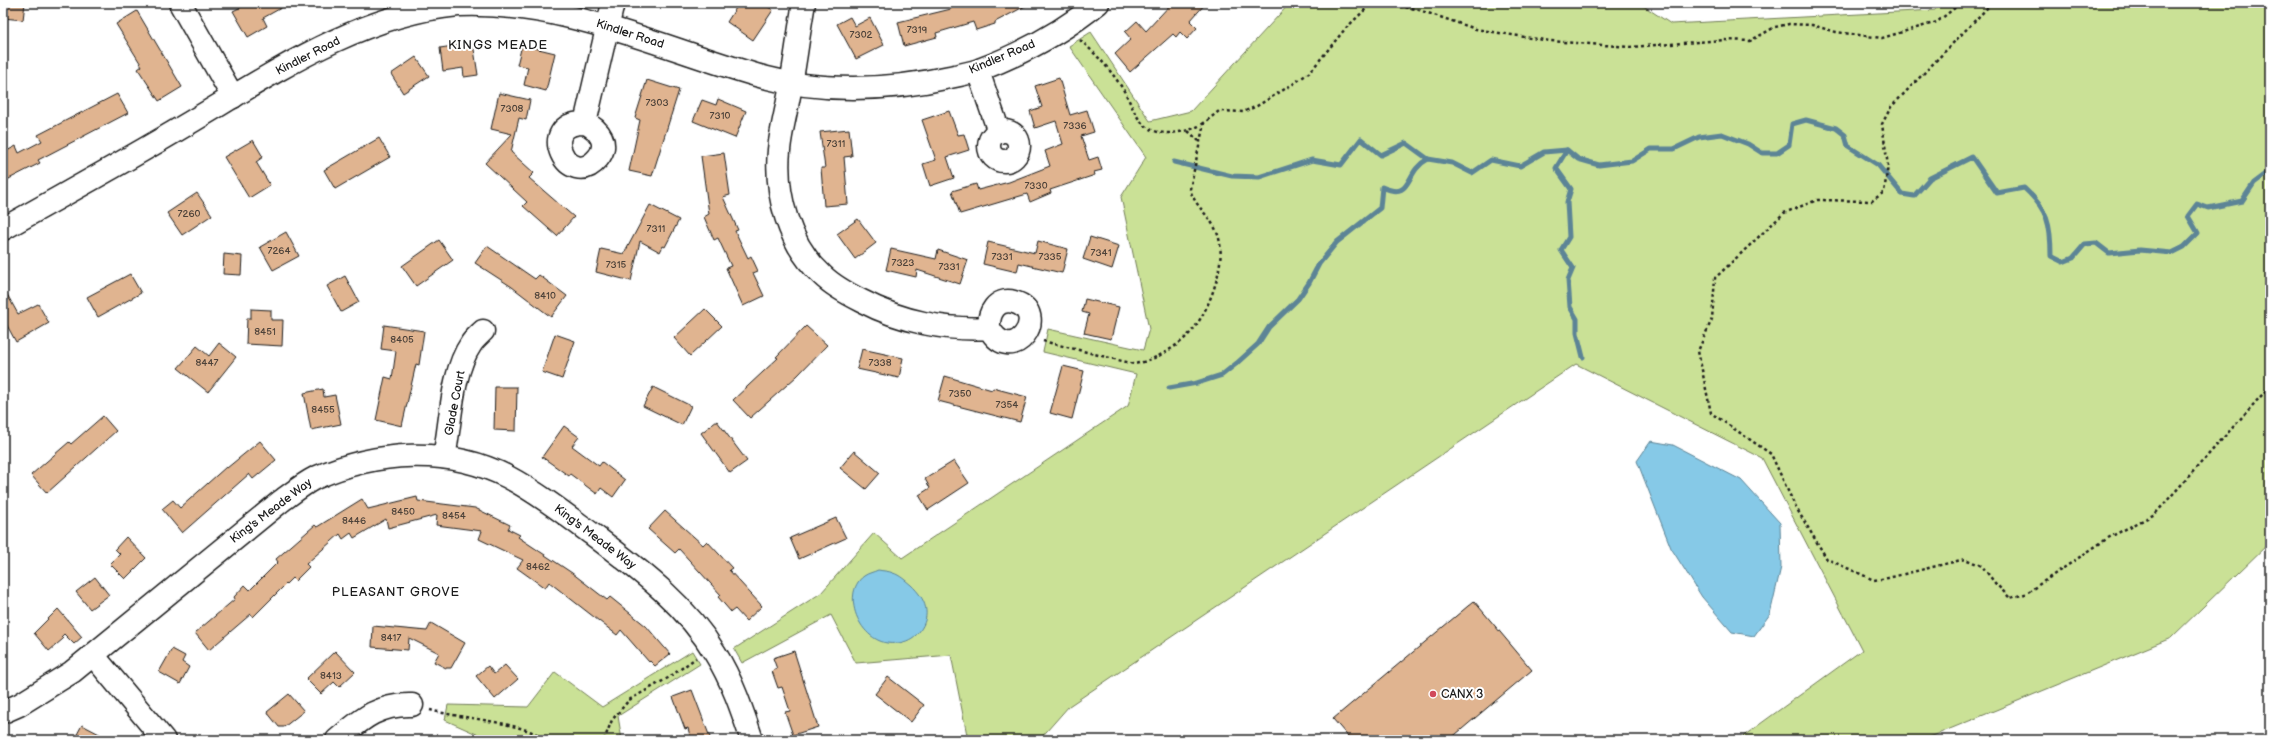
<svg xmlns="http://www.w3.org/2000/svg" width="2273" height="743" viewBox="0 0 2273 743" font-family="'Balsamiq Sans',sans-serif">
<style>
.green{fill:#cae196;stroke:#737e59}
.water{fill:#86c9e7;stroke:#5c8496}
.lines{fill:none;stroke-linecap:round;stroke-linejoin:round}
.stream{stroke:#5c8496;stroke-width:5}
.building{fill:#e0b490;stroke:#1c1c1c}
.minor-casing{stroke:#1c1c1c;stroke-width:25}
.path{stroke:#1c1c1c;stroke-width:2.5;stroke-dasharray:3 3;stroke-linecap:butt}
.minor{stroke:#fff;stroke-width:22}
.poi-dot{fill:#d1495b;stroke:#fff;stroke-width:1.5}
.labels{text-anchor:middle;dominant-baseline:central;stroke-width:4;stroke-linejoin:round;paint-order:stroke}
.number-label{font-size:10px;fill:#4d4239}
.street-label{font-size:12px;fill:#1c1c1c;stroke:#fff}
.poi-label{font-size:12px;fill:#1c1c1c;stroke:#fff;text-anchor:start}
.neighbourhood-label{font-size:13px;letter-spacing:1px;fill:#1c1c1c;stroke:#fff}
</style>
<rect width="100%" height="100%" fill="#fff"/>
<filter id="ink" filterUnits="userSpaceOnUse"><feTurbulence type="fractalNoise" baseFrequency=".025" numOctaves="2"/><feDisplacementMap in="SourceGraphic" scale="8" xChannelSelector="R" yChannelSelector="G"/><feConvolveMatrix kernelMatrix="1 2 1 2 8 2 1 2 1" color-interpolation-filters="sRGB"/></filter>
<g filter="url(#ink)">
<g class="green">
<polygon points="1290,3 1639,3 1671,24 1935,10 1940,3 2270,3 2270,542 2171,638 1923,740 1738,740 1862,650 1762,458 1576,364 1069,706 1039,740 968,740 951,655 856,663 831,615 742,663 734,649 821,593 874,533 902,558 1128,406 1136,374 1043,352 1048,329 1143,350 1149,329 1121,197 1146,157 1069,46 1091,32 1150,121 1191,111"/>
<polygon points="692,651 700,664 618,716 622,740 490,740 445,720 448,705 528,707 555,672 602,707"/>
</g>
<g class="water">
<polygon points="1651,441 1673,445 1741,480 1780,523 1781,567 1770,614 1754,636 1732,632 1702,597 1671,548 1637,461"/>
<path d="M878,570c5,1 11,1 15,3 7,2 13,8 18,12 15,14 21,30 8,47 -6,7 -13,10 -21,11 -37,6 -59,-49 -34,-67 4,-3 10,-4 14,-6z"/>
</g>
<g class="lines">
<g class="stream">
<polyline points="1567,150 1556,168 1571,189 1567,202 1569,237 1561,250 1573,268 1568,280 1570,307 1577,319 1577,333 1583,357"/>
<path d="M1174,162l58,14 27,1 53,-17 29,5 20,-26 20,16 25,-12 22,16 24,4 20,10 19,-13 29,6 24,-14 23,-2 11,9 21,6 33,-4 19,-12h23l25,-12 23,-3 26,10 14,9h15l12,-8 3,-21 14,-4 30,8 9,7 3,11 30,19 24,29 12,2 16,-18 42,-21 25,36 27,-5c24,22 27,36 27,68l12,6 10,-4 12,-14 11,-1 13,10 31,-3 32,3 12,-6 14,-14 -10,-17 9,-12 11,4 34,-7 12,-18 16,-12"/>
<path d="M1169,388l28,-5 25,-8 15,-12 21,-19 11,-17 29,-28 11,-16 10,-19 18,-22 43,-34 2,-21c32,14 21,-15 46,-28"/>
</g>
</g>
<g class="building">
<polygon points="3,3 25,3 23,20 3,18"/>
<polygon points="249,3 290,3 263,18 267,26 248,37 233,11"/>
<polygon points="739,3 762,3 773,10 753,40 727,22"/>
<polygon points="957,3 1031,3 995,22 995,24 976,30 973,22 936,33 937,37 904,46 898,22 951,9 950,5"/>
<polygon points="1172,3 1206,3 1190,21 1197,28 1187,39 1180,32 1176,37 1173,34 1130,72 1115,54 1131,39 1125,32 1137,21 1146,31"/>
<polygon points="137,11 182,87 159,101 138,69 142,66 116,24"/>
<polygon points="850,17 855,26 870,18 884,45 856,59 837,24"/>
<polygon points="473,43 478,75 464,77 463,68 443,71 440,48"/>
<polygon points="522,45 555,53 546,91 524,85 528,67 517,65"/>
<polygon points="416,57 429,76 403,93 391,74"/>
<polygon points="1059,78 1070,115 1087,110 1094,132 1081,136 1089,160 1098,157 1102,170 1094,172 1095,175 1050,190 1051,193 1030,202 1027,194 960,214 952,191 976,184 978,190 1009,182 1050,166 1045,151 1063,144 1056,121 1035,128 1030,111 1042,107 1035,86"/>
<polygon points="647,80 679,90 652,176 629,171 640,120 635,118"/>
<polygon points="499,93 530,100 526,120 519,118 511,152 534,173 529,178 574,217 557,236 523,206 527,202 485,163 512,134 491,129"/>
<polygon points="117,94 128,113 38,160 40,163 3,182 3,153 16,146 19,153 42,141 38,135"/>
<polygon points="718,99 746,111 735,138 693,121 702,100 716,105"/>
<polygon points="949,111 958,135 964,134 969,150 947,157 954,178 930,186 923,164 936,160 922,120"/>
<polygon points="849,129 852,156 844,157 848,204 824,206 821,168 825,168 820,132"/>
<polygon points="379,138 390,157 335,189 324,170"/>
<polygon points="253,140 263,157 256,162 270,185 249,198 224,157"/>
<polygon points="724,153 730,195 723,197 738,230 735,231 748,258 751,256 758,271 753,273 764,296 743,306 726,268 731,266 718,238 714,240 704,217 709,214 701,156"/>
<polygon points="197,193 212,215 182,235 167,213"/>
<polygon points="650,205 679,220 665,247 663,246 660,252 640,241 631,281 596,272 601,249 624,254"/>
<polygon points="858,219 876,243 855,259 837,234"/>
<polygon points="286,232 299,256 273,270 260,247"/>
<polygon points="1090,237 1119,246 1112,269 1083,259"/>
<polygon points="439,240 453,260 416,286 402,266"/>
<polygon points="1038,241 1068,249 1062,273 1019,263 1017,272 983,264 988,242 1035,253"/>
<polygon points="487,246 535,279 539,275 567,296 551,317 512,287 475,263"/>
<polygon points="891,249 936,259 938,250 968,260 960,284 917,270 916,277 886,270"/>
<polygon points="224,254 242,256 241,275 223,274"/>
<polygon points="130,274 141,293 98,317 87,297"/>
<polygon points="345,276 359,302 341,312 327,286"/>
<polygon points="3,287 18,314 38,304 49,323 16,342 3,318"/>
<polygon points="1085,299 1119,307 1111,339 1084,333 1089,314 1082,312"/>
<polygon points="251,309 271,310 271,320 283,320 282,346 246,344 247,318 251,318"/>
<polygon points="705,309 722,326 690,356 674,338"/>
<polygon points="384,325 424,331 419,365 416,364 402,426 376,420 385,377 392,379 396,351 381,349"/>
<polygon points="806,326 827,345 797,376 750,418 733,400 778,358 776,357"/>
<polygon points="555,334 575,341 562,379 542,372"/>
<polygon points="219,343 236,357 208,392 178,368 197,346 209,356"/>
<polygon points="862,349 903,358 899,378 857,369"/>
<polygon points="1063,366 1084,371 1072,419 1050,413"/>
<polygon points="945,376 992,390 993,388 1027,397 1020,422 938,401"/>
<polygon points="495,387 517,387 516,431 494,430"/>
<polygon points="653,387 691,406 682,425 643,406"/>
<polygon points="323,389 324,397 335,395 341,424 311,430 304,393"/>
<polygon points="103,416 116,431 47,493 31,475 69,442 71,444"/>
<polygon points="717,421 747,461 730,473 701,433"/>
<polygon points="564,426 579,437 572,446 599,466 602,462 625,480 613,497 601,488 597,494 570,474 569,476 542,457"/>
<polygon points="260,441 276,460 253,479 249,474 182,533 162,509 173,500 180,508 226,467 227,468"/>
<polygon points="854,451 880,473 866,489 840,468"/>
<polygon points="954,461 969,483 928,510 919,495 930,488 925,479"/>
<polygon points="417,497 418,501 475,508 510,525 508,529 520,535 518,537 572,573 607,600 610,597 646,626 670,654 655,666 650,661 649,662 621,630 617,635 549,582 545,588 517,568 523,560 479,539 482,531 436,525 437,515 388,528 386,519 354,538 351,533 343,539 340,534 306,564 309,567 295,581 292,578 253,617 251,614 209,650 195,633 235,599 234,597 245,585 250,590 278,562 276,559 315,525 317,527 362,499 368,509"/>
<polygon points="665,511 703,545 707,541 732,568 729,570 762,606 746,621 735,609 731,612 718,597 721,595 679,549 675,553 648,529"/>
<polygon points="836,518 846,538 799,559 790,538"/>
<polygon points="126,537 146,558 125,579 110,564 120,554 115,549"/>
<polygon points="95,577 109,595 90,609 76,592"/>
<polygon points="1474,601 1532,670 1449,740 1351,740 1333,719"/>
<polygon points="58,609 82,637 74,644 64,634 61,637 63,639 49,651 34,633"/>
<polygon points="431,623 465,643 451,668 446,668 434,662 439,653 409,638 408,650 372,647 373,626 427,631"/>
<polygon points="172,649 185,656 182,662 189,667 180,684 159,672"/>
<polygon points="335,651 355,672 339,687 334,682 321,694 306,679"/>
<polygon points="794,651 818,727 793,735 785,712 790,711 782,687 778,688 772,671 777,669 773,658"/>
<polygon points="505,665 518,679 495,699 476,676 488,666 494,674"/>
<polygon points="888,677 924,705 911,722 875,694"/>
<polygon points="692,690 711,740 691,740 688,728 685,729 673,697"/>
<polygon points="289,694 304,711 284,727 279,727 267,712"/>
<polygon points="82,725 111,740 74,740"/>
</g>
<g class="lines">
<defs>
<g id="minor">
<polyline points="180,3 233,97"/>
<path d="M804,3c-5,27 -8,54 -13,81 -3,22 -10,44 -12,66 -4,44 9,94 43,125 11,11 26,19 40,26 38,20 85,30 127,27 23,42 63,-15 25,-26 -18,-5 -26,12 -25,26"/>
<polyline points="978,71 999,132"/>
<path d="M585,123c14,6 25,21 13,35 -29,35 -64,-36 -13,-35l28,-120"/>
<circle cx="1004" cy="146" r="15"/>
<path d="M3,229c60,-34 121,-67 181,-103 85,-50 174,-112 274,-121 104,-5 201,42 298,70 62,18 132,16 194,2 10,-2 20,-4 29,-7 42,-16 85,-39 119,-67"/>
<path d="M444,457c7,-33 7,-84 27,-113 3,-5 8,-9 12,-13"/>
<polyline points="93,655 164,740"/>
<path d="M3,712l16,-7 53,-33 208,-170c11,-8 23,-18 35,-24 61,-27 133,-32 193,-1 30,16 57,37 84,57 46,35 93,69 123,119 17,27 27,57 37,87"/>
<path d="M337,740c25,-21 41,-36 75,-35"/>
</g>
</defs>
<use href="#minor" class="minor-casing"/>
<g class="path">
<polyline points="1382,3 1416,9 1476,29 1512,35 1550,41 1630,47 1724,40 1750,41 1775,27 1789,24 1812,25 1836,32 1882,38 1937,22 1961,3"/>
<polyline points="1992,3 1891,107 1882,124 1888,166 1884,192 1872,201 1817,200 1784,213 1715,278 1712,319 1698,351 1711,413 1771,454 1795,506 1827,559 1874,580 1888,578 1965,559 1982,566 1995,583 2010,598 2025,594 2108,538 2155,514 2270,386"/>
<path d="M1080,40c16,14 29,28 41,46 15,23 15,47 48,47 14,-1 24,-3 35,-10"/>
<polyline points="1188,131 1199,141"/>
<path d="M1043,341l91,23c21,-3 49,-20 61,-37 16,-22 32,-66 23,-92 -6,-18 -24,-29 -28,-46l14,-66 15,-12 24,1 14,-6 36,-22 17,-12 35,-43 27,-26"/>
<path d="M430,710c33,9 90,11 117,30"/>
<polyline points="604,740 612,720 629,700 668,678 696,658"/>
</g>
<use href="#minor" class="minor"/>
</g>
</g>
<circle class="poi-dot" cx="1433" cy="694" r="4"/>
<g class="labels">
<g class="number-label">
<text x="917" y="30">7319</text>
<text x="861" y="35">7302</text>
<text x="657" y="103">7303</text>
<text x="512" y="109">7308</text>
<text x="720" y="116">7310</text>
<text x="1075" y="126">7336</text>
<text x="836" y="144">7311</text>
<text x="1036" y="186">7330</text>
<text x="189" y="214">7260</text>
<text x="656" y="229">7311</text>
<text x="279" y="251">7264</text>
<text x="1101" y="253">7341</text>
<text x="1002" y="257">7331</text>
<text x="1050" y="257">7335</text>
<text x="903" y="263">7323</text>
<text x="616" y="265">7315</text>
<text x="949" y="267">7331</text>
<text x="545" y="296">8410</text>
<text x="265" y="332">8451</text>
<text x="402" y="340">8405</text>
<text x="207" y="363">8447</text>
<text x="880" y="363">7338</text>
<text x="960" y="394">7350</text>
<text x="1007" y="405">7354</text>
<text x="323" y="410">8455</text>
<text x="403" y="512">8450</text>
<text x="454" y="516">8454</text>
<text x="354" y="521">8446</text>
<text x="538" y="567">8462</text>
<text x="391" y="638">8417</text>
<text x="331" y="676">8413</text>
</g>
<g class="street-label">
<text transform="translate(630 34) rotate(18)">Kindler Road</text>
<text transform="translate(308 56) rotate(-27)">Kindler Road</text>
<text transform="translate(1002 57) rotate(-23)">Kindler Road</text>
<text transform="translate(455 403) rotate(-79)">Glade Court</text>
<text transform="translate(271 511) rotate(-37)">King's Meade Way</text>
<text transform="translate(595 537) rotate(37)">King's Meade Way</text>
</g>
<g class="poi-label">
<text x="1441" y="694">CANX 3</text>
</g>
<g class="neighbourhood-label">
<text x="498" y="45">KINGS MEADE</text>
<text x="396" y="592">PLEASANT GROVE</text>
</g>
</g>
<rect width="2273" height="743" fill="none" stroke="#fff" stroke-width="16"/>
<rect x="8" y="8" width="2257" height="727" fill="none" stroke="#1c1c1c" stroke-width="1.5" filter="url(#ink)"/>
</svg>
